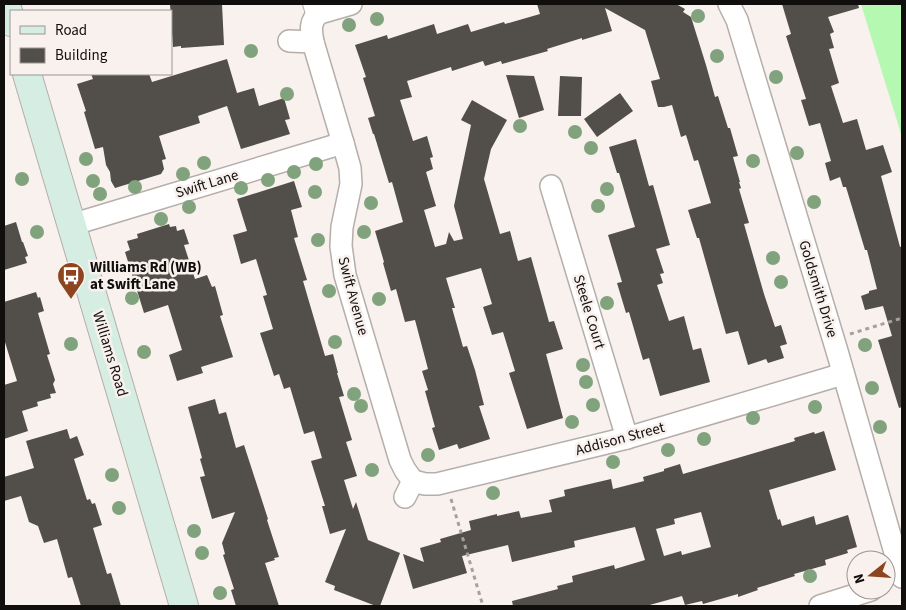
<svg xmlns="http://www.w3.org/2000/svg" width="906" height="610" viewBox="0 0 906 610" font-family="'Source Sans 3',sans-serif">
<style>
.green{fill:#b4f8b1}
.building{fill:#524e49;fill-rule:evenodd}
.lines{fill:none;stroke-linecap:round;stroke-linejoin:round}
.lane-casing{stroke:#b5aeaa;stroke-width:12}
.street-casing{stroke:#b5aeaa;stroke-width:24}
.secondary-casing{stroke:#b5aeaa;stroke-width:30}
.path{stroke:#a7a19e;stroke-width:3;stroke-dasharray:4 4;stroke-linecap:butt}
.lane{stroke:#fff;stroke-width:10}
.street{stroke:#fff;stroke-width:21}
.secondary{stroke:#d5ede2;stroke-width:28}
.tree{fill:#80a27c}
.labels{text-anchor:middle;dominant-baseline:central;stroke-width:5;stroke-linejoin:round;paint-order:stroke}
.street-label{font-size:15px;fill:#110f0e;stroke:#f8f1ed}
.poi-label{font-size:15px;font-weight:bold;fill:#110f0e;stroke:#f8f1ed;text-anchor:start}
</style>
<rect width="100%" height="100%" fill="#f8f1ed"/>
<polygon class="green" points="861,4 902,4 902,137"/>
<g class="building">
<polygon points="170,4 222,4 224,45 181,48 181,46 173,47"/>
<polygon points="537,4 676,4 685,9 683,12 691,17 706,65 715,97 718,96 728,128 730,128 738,156 733,157 740,182 739,182 741,188 739,189 749,223 744,224 764,294 775,327 781,325 787,344 780,346 784,358 768,363 766,359 748,365 738,331 726,334 699,238 697,238 688,210 711,203 698,160 694,161 686,135 681,137 672,105 664,107 658,107 651,81 660,79 645,30 605,8 612,31 582,40 582,38 547,49 548,51 502,64 501,61 485,66 483,61 452,71 451,67 407,81 412,97 400,100 413,141 427,136 433,157 430,158 433,169 426,172 436,206 424,210 435,247 446,244 449,232 454,241 463,239 454,206 471,125 461,120 472,100 507,120 491,149 484,179 500,234 510,231 518,261 531,257 549,322 554,321 563,349 546,354 563,418 527,429 509,373 515,371 503,332 492,335 483,307 492,304 481,268 446,278 455,308 452,308 463,347 467,346 475,370 484,405 479,406 490,439 459,449 457,444 439,450 432,428 435,427 425,391 428,390 422,371 428,369 415,320 405,322 396,289 391,291 383,263 384,262 375,231 403,222 392,182 389,183 374,134 373,134 368,118 375,116 363,78 366,77 355,45 387,35 388,39 434,24 437,34 468,24 471,32 504,22 505,24 540,14"/>
<polygon points="782,4 858,4 859,8 828,17 834,32 830,34 834,48 829,49 839,83 831,86 843,123 857,119 866,150 883,145 892,172 881,176 900,247 902,246 902,407 899,408 878,340 892,336 883,306 865,310 861,296 869,293 869,291 877,289 867,250 865,250 846,187 843,187 840,177 830,181 825,163 831,161 820,123 809,126 801,100 806,99 786,36 791,34"/>
<polygon points="227,59 237,93 254,88 259,106 284,98 290,119 285,120 290,134 241,149 227,106 198,116 200,123 159,136 166,159 162,160 164,169 161,174 115,188 111,181 110,172 106,165 103,147 95,149 84,112 86,111 77,84 93,79 91,74 149,74 152,82"/>
<polygon points="506,75 534,76 544,110 519,118"/>
<polygon points="560,76 582,77 581,116 558,116"/>
<polygon points="620,93 633,111 597,137 584,119"/>
<polygon points="636,139 649,186 653,185 670,245 656,249 664,273 660,274 663,283 657,285 669,321 684,316 693,350 701,348 710,382 660,396 649,358 643,360 629,312 626,313 617,283 622,282 608,235 635,227 619,173 617,173 609,147"/>
<polygon points="294,181 302,207 291,210 298,237 294,238 307,280 303,281 325,356 333,354 338,373 337,373 344,396 339,397 352,440 346,442 357,476 344,480 353,509 356,502 368,540 400,553 380,606 376,606 334,590 335,586 325,582 346,529 330,534 322,506 325,506 311,461 322,458 314,431 304,434 290,387 284,389 279,374 274,376 260,333 273,329 263,296 267,295 256,259 241,264 233,235 247,231 237,199"/>
<polygon points="16,222 22,242 23,242 28,256 25,257 27,263 4,270 4,226"/>
<polygon points="169,224 170,227 176,226 177,231 184,229 189,244 184,245 195,279 207,275 212,287 215,286 223,315 220,316 233,357 201,367 203,373 177,381 169,355 182,350 168,305 144,313 125,252 130,250 127,241 138,238 137,234"/>
<polygon points="36,292 38,298 40,297 44,311 38,313 50,354 47,355 55,380 53,384 56,393 50,394 51,398 37,402 38,406 22,411 28,431 4,439 4,385 17,381 4,339 4,302"/>
<polygon points="215,399 219,414 226,412 236,448 244,445 268,519 267,520 279,557 274,558 275,560 265,563 279,606 236,606 231,590 234,589 223,555 225,554 222,543 235,512 212,519 200,477 205,476 200,459 202,458 188,407"/>
<polygon points="67,429 70,439 77,436 84,455 74,459 87,500 90,499 92,504 95,503 102,525 93,528 107,574 111,573 121,606 81,606 72,577 68,578 57,539 44,543 38,526 29,522 21,496 4,501 4,477 34,468 26,441"/>
<path d="M824,431l12,39 -67,20 8,27 1,3 2,-1 2,7 32,-10 2,9 32,-10 9,32 -10,3 1,3 -23,7 1,5 -32,9 1,2 -38,12 1,2 -20,7v-3l-35,10 -1,-3 -17,4 -3,-9 -36,10h-133l-1,-5 46,-12 -1,-3 16,-4 -1,-6 42,-11 1,4 30,-9 -10,-33 -61,14 1,6 -63,15 -4,-17 -46,11 5,17 -54,16 -10,-35 21,8 -4,-14 21,-6 -1,-3 31,-9 -2,-9 28,-7v2l22,-5 2,7 31,-6 -3,-12 16,-4 -1,-6 47,-11 2,10 31,-8 -1,-4 21,-6v-2l16,-5 3,10 112,-33 -1,-3 20,-6 1,2zM701,512l10,35 -29,8 -1,-4 -17,5 -8,-27 19,-5 -1,-5z"/>
</g>
<g class="lines">
<defs>
<polyline id="lane" points="308,4 313,20"/>
<g id="street">
<polyline points="729,4 737,20 837,351 902,577"/>
<polyline points="289,41 313,42 343,143 350,168 351,184 342,227 341,246 345,275 400,460 405,470 413,481"/>
<path d="M313,42c-2,-11 -4,-22 7,-29l31,-9"/>
<polyline points="551,186 627,438"/>
<polyline points="71,225 343,143"/>
<polyline points="405,497 413,481 425,484 437,484 627,438 843,374"/>
<polyline points="820,606 871,590"/>
</g>
<g id="secondary">
<polyline points="6,4 11,22"/>
<polyline points="27,74 184,606"/>
</g>
</defs>
<use href="#lane" class="lane-casing"/>
<use href="#street" class="street-casing"/>
<use href="#secondary" class="secondary-casing"/>
<g class="path">
<polyline points="850,334 902,318"/>
<polyline points="451,499 483,606"/>
</g>
<use href="#lane" class="lane"/>
<use href="#street" class="street"/>
<use href="#secondary" class="secondary"/>
</g>
<g class="tree">
<circle cx="698" cy="16" r="7"/>
<circle cx="377" cy="19" r="7"/>
<circle cx="349" cy="25" r="7"/>
<circle cx="251" cy="51" r="7"/>
<circle cx="717" cy="56" r="7"/>
<circle cx="776" cy="77" r="7"/>
<circle cx="287" cy="94" r="7"/>
<circle cx="520" cy="126" r="7"/>
<circle cx="575" cy="132" r="7"/>
<circle cx="591" cy="148" r="7"/>
<circle cx="797" cy="153" r="7"/>
<circle cx="86" cy="159" r="7"/>
<circle cx="753" cy="161" r="7"/>
<circle cx="204" cy="163" r="7"/>
<circle cx="316" cy="164" r="7"/>
<circle cx="294" cy="172" r="7"/>
<circle cx="183" cy="174" r="7"/>
<circle cx="22" cy="179" r="7"/>
<circle cx="268" cy="180" r="7"/>
<circle cx="93" cy="181" r="7"/>
<circle cx="135" cy="187" r="7"/>
<circle cx="241" cy="188" r="7"/>
<circle cx="607" cy="189" r="7"/>
<circle cx="315" cy="192" r="7"/>
<circle cx="100" cy="194" r="7"/>
<circle cx="814" cy="202" r="7"/>
<circle cx="371" cy="203" r="7"/>
<circle cx="598" cy="206" r="7"/>
<circle cx="189" cy="207" r="7"/>
<circle cx="161" cy="219" r="7"/>
<circle cx="37" cy="232" r="7"/>
<circle cx="364" cy="232" r="7"/>
<circle cx="318" cy="240" r="7"/>
<circle cx="773" cy="258" r="7"/>
<circle cx="781" cy="282" r="7"/>
<circle cx="329" cy="291" r="7"/>
<circle cx="132" cy="298" r="7"/>
<circle cx="379" cy="299" r="7"/>
<circle cx="607" cy="303" r="7"/>
<circle cx="335" cy="342" r="7"/>
<circle cx="71" cy="344" r="7"/>
<circle cx="865" cy="345" r="7"/>
<circle cx="144" cy="352" r="7"/>
<circle cx="583" cy="365" r="7"/>
<circle cx="586" cy="382" r="7"/>
<circle cx="872" cy="388" r="7"/>
<circle cx="354" cy="394" r="7"/>
<circle cx="593" cy="405" r="7"/>
<circle cx="361" cy="406" r="7"/>
<circle cx="815" cy="407" r="7"/>
<circle cx="753" cy="418" r="7"/>
<circle cx="572" cy="422" r="7"/>
<circle cx="880" cy="427" r="7"/>
<circle cx="704" cy="439" r="7"/>
<circle cx="668" cy="450" r="7"/>
<circle cx="428" cy="455" r="7"/>
<circle cx="613" cy="462" r="7"/>
<circle cx="372" cy="470" r="7"/>
<circle cx="112" cy="475" r="7"/>
<circle cx="493" cy="493" r="7"/>
<circle cx="119" cy="508" r="7"/>
<circle cx="194" cy="531" r="7"/>
<circle cx="202" cy="553" r="7"/>
<circle cx="810" cy="576" r="7"/>
<circle cx="220" cy="593" r="7"/>
</g>
<defs>
<symbol id="bus-pin" viewBox="-11 -11 22 30"><path d="M0 17L-7.5 6A9.5 9.5 0 1 1 7.5 6Z" fill="#8c451f" stroke="#f8f1ed"/><path d="M-5-6H5V4H4V6H2V4H-2V6H-4V4H-5ZM-3.5-4V0h7V-4ZM-3.5 1.2v1.5H-2V1.2ZM2 1.2v1.5H3.5V1.2Z" fill="#fff"/></symbol>
</defs>
<g fill-rule="evenodd">
<use href="#bus-pin" x="55" y="260" width="32" height="43"/>
</g>
<g class="labels">
<g class="street-label">
<text transform="translate(207 184) rotate(-17)">Swift Lane</text>
<text transform="translate(818 289) rotate(73)">Goldsmith Drive</text>
<text transform="translate(353 296) rotate(75)">Swift Avenue</text>
<text transform="translate(589 312) rotate(73)">Steele Court</text>
<text transform="translate(110 354) rotate(73)">Williams Road</text>
<text transform="translate(620 439) rotate(-15)">Addison Street</text>
</g>
<g class="poi-label">
<text x="90" y="267">Williams Rd (WB)<tspan x="90" dy="17">at Swift Lane</tspan></text>
</g>
</g>
<rect width="906" height="610" fill="none" stroke="#110f0e" stroke-width="10"/>
<rect x="10" y="10" width="162" height="65" fill="#f8f1ed" stroke="#9c9794"/>
<rect x="20" y="26" width="25" height="8" fill="#d5ede2" stroke="#9c9794"/>
<text x="55" y="35" font-size="15" fill="#110f0e">Road</text>
<rect x="20" y="48" width="25" height="15" fill="#524e49" stroke="#9c9794"/>
<text x="55" y="60" font-size="15" fill="#110f0e">Building</text>
<g transform="translate(871 575) rotate(253)"><circle r="24" fill="#f8f1ed" stroke="#9c9794"/>
<path d="M0-4L9 19L0 12L-9 19Z" fill="#8c451f"/>
<text y="-8" font-size="14" font-weight="bold" text-anchor="middle" fill="#110f0e">N</text>
</g>
</svg>
